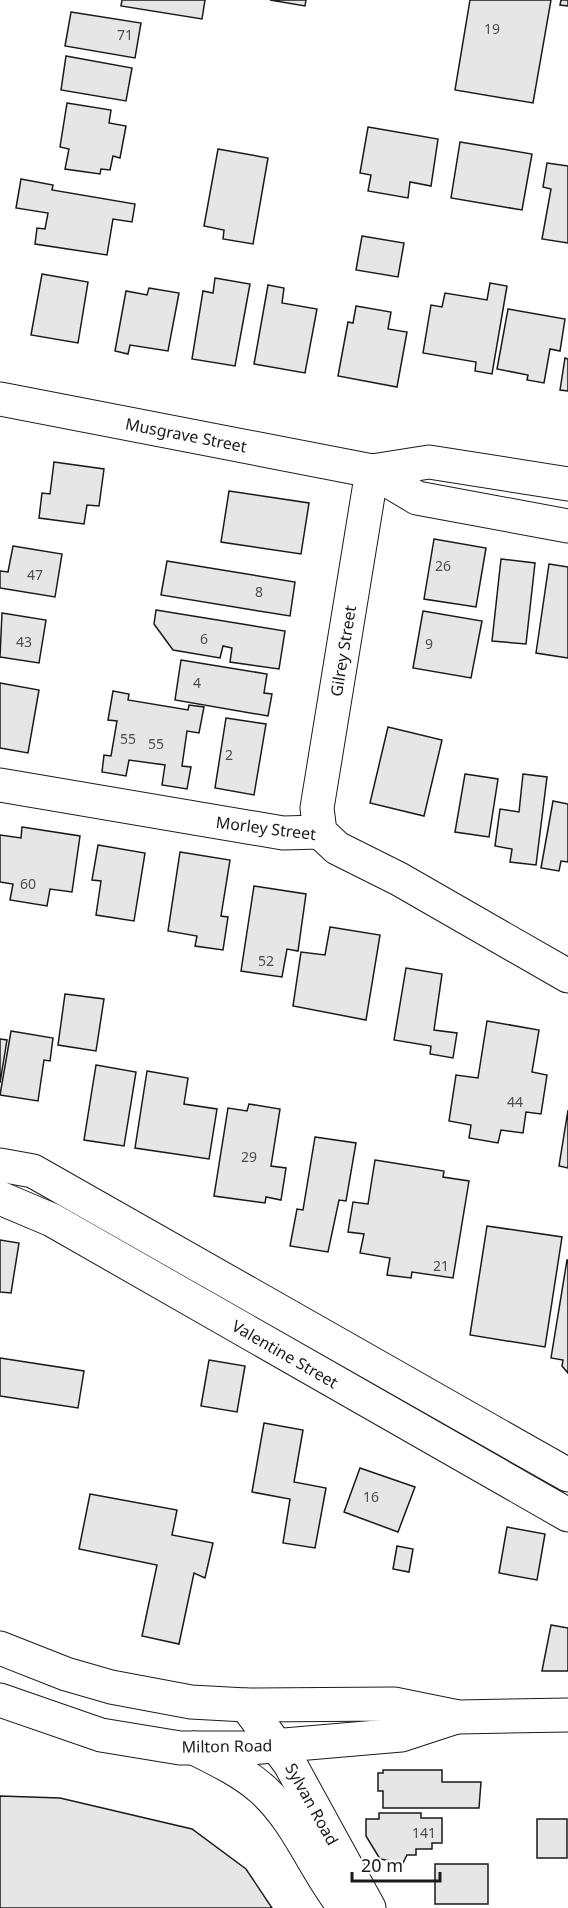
<svg xmlns="http://www.w3.org/2000/svg" width="568" height="1908" viewBox="0 0 568 1908" font-family="'Noto Sans',sans-serif">
<style>
.building{fill:#e6e6e6;stroke:#1a1a1a;stroke-width:1.5}
.lines{fill:none;stroke-linecap:round;stroke-linejoin:round}
.minor-casing{stroke:#1a1a1a;stroke-width:35}
.major-casing{stroke:#1a1a1a;stroke-width:35}
.minor{stroke:#fff;stroke-width:33}
.major{stroke:#fff;stroke-width:33}
.labels{text-anchor:middle;dominant-baseline:central;stroke-width:4.5;stroke-linejoin:round;paint-order:stroke}
.number-label{font-size:14px;fill:#4d4d4d}
.street-label{font-size:16px;fill:#1a1a1a;stroke:#fff}
</style>
<rect width="100%" height="100%" fill="#fff"/>
<g class="building">
<polygon points="122,0 205,0 202,19 121,6"/>
<polygon points="270,0 306,0 305,6"/>
<polygon points="470,0 551,0 533,103 455,90"/>
<polygon points="561,0 568,0 568,6 560,5"/>
<polygon points="71,12 141,23 135,58 65,46"/>
<polygon points="66,56 132,68 126,101 61,90"/>
<polygon points="67,103 111,110 109,123 126,126 120,158 113,156 110,170 101,169 100,174 65,169 69,149 60,147"/>
<polygon points="368,127 438,139 431,186 410,182 408,198 368,191 371,175 360,173"/>
<polygon points="460,142 532,154 522,210 451,198"/>
<polygon points="218,149 268,158 253,244 223,239 224,230 204,226"/>
<polygon points="547,163 568,166 568,243 542,239 551,189 543,187"/>
<polygon points="21,179 53,185 52,190 135,204 132,222 113,219 107,255 35,244 37,228 45,229 48,213 16,208"/>
<polygon points="362,236 404,243 398,277 356,270"/>
<polygon points="42,274 88,282 78,343 31,335"/>
<polygon points="215,278 250,284 235,366 192,359 203,291 213,293"/>
<polygon points="490,283 507,286 492,374 475,371 476,362 423,353 431,305 442,307 445,293 487,300"/>
<polygon points="268,285 284,288 282,303 317,309 305,373 254,364"/>
<polygon points="149,288 179,293 168,351 130,345 128,354 115,351 126,291 147,295"/>
<polygon points="356,306 391,312 388,329 407,332 397,387 338,376 348,322 353,323"/>
<polygon points="508,309 565,319 560,351 550,349 544,383 527,380 528,375 497,369"/>
<polygon points="565,358 568,359 568,391 560,390"/>
<polygon points="54,462 104,469 99,506 87,505 84,524 39,518 42,493 50,494"/>
<polygon points="229,491 309,503 301,554 221,542"/>
<polygon points="434,539 486,548 476,607 424,599"/>
<polygon points="13,546 62,554 55,597 0,588 0,571 8,572"/>
<polygon points="501,559 535,563 526,644 492,641"/>
<polygon points="167,561 295,582 290,616 161,595"/>
<polygon points="549,564 568,567 568,658 536,653"/>
<polygon points="156,610 285,631 279,669 230,662 232,648 223,646 220,658 173,650 154,624"/>
<polygon points="423,611 482,621 471,678 413,668"/>
<polygon points="2,613 46,620 39,663 0,657"/>
<polygon points="181,660 267,674 264,693 272,694 268,716 175,700"/>
<polygon points="0,683 39,690 28,753 0,748"/>
<polygon points="113,691 129,694 128,700 188,710 189,705 204,707 199,733 187,731 182,766 191,767 187,789 162,785 165,765 129,760 126,776 102,772 104,755 111,756 117,721 108,720"/>
<polygon points="226,718 266,724 254,795 215,788"/>
<polygon points="388,727 442,740 424,816 370,803"/>
<polygon points="465,774 498,779 489,837 455,832"/>
<polygon points="523,774 547,777 536,865 510,862 512,849 495,846 500,809 519,812"/>
<polygon points="553,801 568,804 568,862 561,861 559,871 541,868"/>
<polygon points="22,827 80,836 72,892 50,889 47,906 10,900 13,884 0,882 0,835 21,838"/>
<polygon points="98,845 145,853 134,921 96,915 101,881 92,880"/>
<polygon points="180,852 230,860 221,916 228,917 223,950 195,946 197,936 168,931"/>
<polygon points="254,886 306,894 298,951 287,949 282,977 241,971"/>
<polygon points="330,927 380,935 366,1020 293,1006 301,952 325,955"/>
<polygon points="406,968 442,974 434,1030 457,1033 453,1058 430,1054 431,1046 394,1040"/>
<polygon points="65,994 104,999 96,1051 58,1045"/>
<polygon points="487,1021 539,1030 532,1072 547,1075 541,1114 526,1112 523,1133 501,1130 498,1143 469,1138 471,1125 449,1121 456,1075 478,1078"/>
<polygon points="11,1031 53,1038 50,1061 44,1060 38,1101 0,1095"/>
<polygon points="0,1039 7,1040 0,1083"/>
<polygon points="96,1065 136,1072 124,1146 84,1140"/>
<polygon points="147,1071 188,1078 184,1104 217,1109 209,1159 135,1148"/>
<polygon points="249,1104 280,1109 271,1166 286,1168 281,1200 266,1197 265,1203 214,1196 228,1108 247,1111"/>
<polygon points="568,1110 568,1168 559,1166"/>
<polygon points="315,1137 356,1143 346,1201 339,1200 328,1252 290,1246 297,1209 303,1210"/>
<polygon points="375,1160 444,1171 443,1177 469,1181 453,1278 412,1272 411,1278 387,1275 390,1258 360,1253 364,1234 348,1232 353,1202 368,1204"/>
<polygon points="487,1226 562,1237 545,1347 470,1335"/>
<polygon points="0,1240 19,1243 11,1293 0,1292"/>
<polygon points="567,1260 568,1260 568,1373 562,1366 563,1360 551,1358"/>
<polygon points="0,1358 84,1371 78,1408 0,1396"/>
<polygon points="209,1360 245,1366 237,1412 201,1406"/>
<polygon points="264,1423 303,1430 294,1482 326,1488 315,1548 283,1543 290,1499 252,1492"/>
<polygon points="360,1468 415,1487 398,1532 344,1512"/>
<polygon points="90,1494 177,1510 172,1535 213,1543 205,1578 194,1573 179,1644 142,1636 157,1565 79,1549"/>
<polygon points="507,1527 545,1534 537,1580 499,1573"/>
<polygon points="397,1546 413,1549 409,1572 393,1569"/>
<polygon points="551,1625 568,1628 568,1671 542,1671"/>
<polygon points="383,1770 442,1770 442,1782 481,1782 479,1808 383,1808 383,1791 378,1791 378,1773 383,1773"/>
<polygon points="0,1796 60,1798 192,1829 246,1869 272,1908 0,1908"/>
<polygon points="379,1813 421,1813 421,1818 442,1818 442,1843 432,1843 432,1849 416,1849 416,1855 407,1855 403,1863 380,1859 366,1836 366,1819 379,1819"/>
<rect x="537" y="1819" width="30" height="39"/>
<rect x="435" y="1864" width="53" height="40"/>
</g>
<g class="lines">
<defs>
<g id="minor">
<polyline points="0,399 372,471 429,462 568,484"/>
<polyline points="372,471 317,808 320,832 337,848 399,879 568,976"/>
<polyline points="372,471 417,498 568,526"/>
<polyline points="0,785 283,833 320,832"/>
<polyline points="0,1165 33,1171 568,1475"/>
<polyline points="0,1198 52,1220 568,1515"/>
<polyline points="246,1705 290,1764 369,1908"/>
<path d="M194,1748c24,12 49,24 68,41 36,32 53,82 83,119"/>
</g>
<g id="major">
<polyline points="0,1648 66,1674 111,1687 191,1702 246,1705 394,1704 458,1717 568,1715"/>
<polyline points="0,1700 101,1735 180,1748 249,1748 401,1735 456,1717"/>
</g>
</defs>
<use href="#minor" class="minor-casing"/>
<use href="#major" class="major-casing"/>
<use href="#minor" class="minor"/>
<use href="#major" class="major"/>
</g>
<g class="labels">
<g class="number-label">
<text x="492" y="28">19</text>
<text x="125" y="34">71</text>
<text x="443" y="565">26</text>
<text x="35" y="574">47</text>
<text x="259" y="591">8</text>
<text x="204" y="638">6</text>
<text x="24" y="641">43</text>
<text x="429" y="643">9</text>
<text x="197" y="682">4</text>
<text x="128" y="738">55</text>
<text x="156" y="743">55</text>
<text x="229" y="754">2</text>
<text x="28" y="883">60</text>
<text x="266" y="960">52</text>
<text x="515" y="1101">44</text>
<text x="249" y="1156">29</text>
<text x="441" y="1265">21</text>
<text x="371" y="1496">16</text>
<text x="424" y="1832">141</text>
</g>
<g class="street-label">
<text transform="translate(186 435) rotate(11)">Musgrave Street</text>
<text transform="translate(343 651) rotate(-81)">Gilrey Street</text>
<text transform="translate(266 828) rotate(7)">Morley Street</text>
<text transform="translate(285 1354) rotate(30)">Valentine Street</text>
<text transform="translate(227 1746) rotate(-1)">Milton Road</text>
<text transform="translate(312 1804) rotate(61)">Sylvan Road</text>
</g>
</g>
<path d="M352 1872v9h88v-9" fill="none" stroke="#1a1a1a" stroke-width="3"/>
<text x="361" y="1872" font-size="18" fill="#1a1a1a" stroke="#ffffff" stroke-width="4.5" paint-order="stroke">20 m</text>
</svg>
